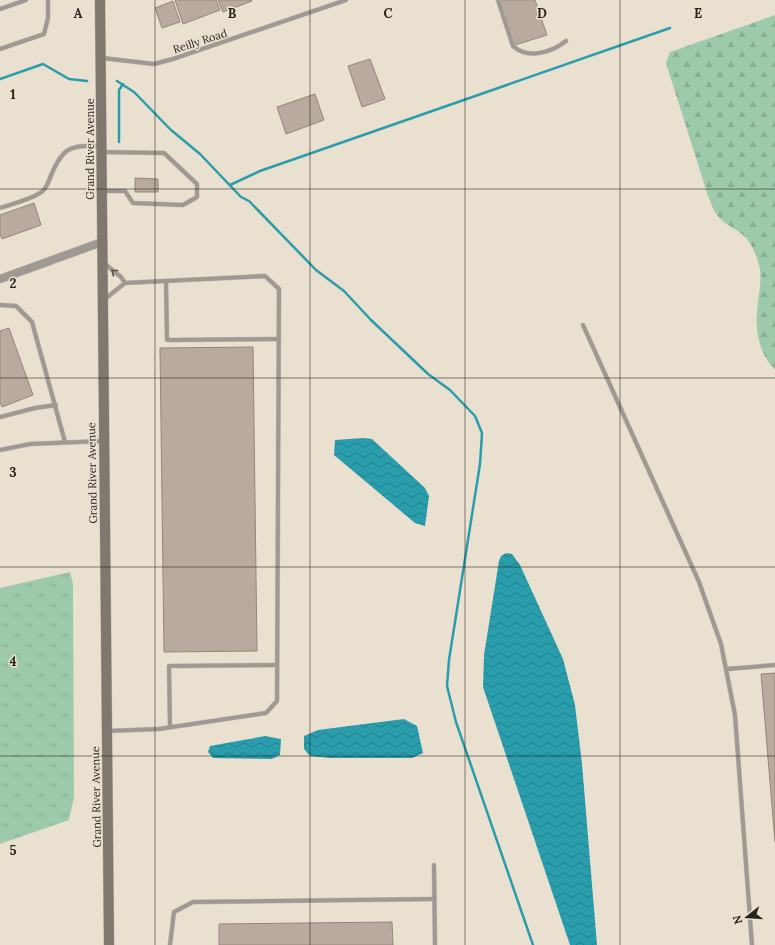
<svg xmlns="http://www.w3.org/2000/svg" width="775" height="945" viewBox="0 0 775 945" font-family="Lora,serif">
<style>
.grass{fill:url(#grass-tufts)}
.forest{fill:url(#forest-firs)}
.water{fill:url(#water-waves)}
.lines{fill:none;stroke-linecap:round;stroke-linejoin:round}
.stream{stroke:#299dab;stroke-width:2.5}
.building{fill:#b8aa9e;stroke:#94867a}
.service-casing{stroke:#c7beb0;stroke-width:5}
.minor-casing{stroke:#c7beb0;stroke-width:9}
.secondary-casing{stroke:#c7beb0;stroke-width:11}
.service{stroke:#9e9a93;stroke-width:4}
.minor{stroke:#9e9a93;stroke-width:8}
.secondary{stroke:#7e786e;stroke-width:10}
.oneway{stroke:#57534d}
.grid{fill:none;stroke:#27231e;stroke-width:1;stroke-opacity:0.55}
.labels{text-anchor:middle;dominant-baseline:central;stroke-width:3;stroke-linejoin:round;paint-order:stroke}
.street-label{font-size:11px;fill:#27231e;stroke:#eae0d0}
.grid-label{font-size:13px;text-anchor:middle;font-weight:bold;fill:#27231e;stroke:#eae0d0;stroke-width:3;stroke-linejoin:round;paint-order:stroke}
</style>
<defs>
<pattern id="grass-tufts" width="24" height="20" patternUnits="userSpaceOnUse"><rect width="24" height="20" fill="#9ecaac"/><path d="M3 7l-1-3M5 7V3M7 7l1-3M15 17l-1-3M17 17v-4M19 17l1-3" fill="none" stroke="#88ad94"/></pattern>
<pattern id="forest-firs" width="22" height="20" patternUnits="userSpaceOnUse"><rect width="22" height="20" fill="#9ecaac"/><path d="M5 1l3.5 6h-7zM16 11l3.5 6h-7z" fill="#88ad94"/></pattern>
<pattern id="water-waves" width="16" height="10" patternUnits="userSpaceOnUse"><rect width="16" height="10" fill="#299dab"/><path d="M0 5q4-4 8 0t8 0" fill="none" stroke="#23808b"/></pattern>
</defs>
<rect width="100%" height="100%" fill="#eae0d0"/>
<polygon class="grass" points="70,572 73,584 74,797 69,820 0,844 0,588"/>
<path class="forest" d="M775,15v355c-15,-15 -20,-38 -18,-59 1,-16 6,-30 2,-46 -3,-10 -7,-22 -15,-29 -8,-8 -20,-11 -27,-21 -4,-5 -6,-13 -9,-19l-42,-133 4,-11z"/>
<g class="water">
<polygon points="363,438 372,439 425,488 429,496 425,526 415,523 334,455 335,440"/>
<polygon points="506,553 512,554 520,565 563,659 575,705 582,764 597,945 570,945 483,687 484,655 499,561 501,556"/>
<polygon points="404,719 417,726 423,753 412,758 330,758 310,756 304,749 304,736 318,730"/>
<polygon points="265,736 281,739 280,755 272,759 213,758 208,752 210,746"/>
</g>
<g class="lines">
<g class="stream">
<polyline points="0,79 43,64 69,79 87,81"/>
<polyline points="117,81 134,92 171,130 200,154 241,197 249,201 316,270 344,291 371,320 428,374 450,390 475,416 482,433 480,464 449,660 447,686 456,722 533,945"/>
<polyline points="119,142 119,90 123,84"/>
<polyline points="230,185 260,171 670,28"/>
</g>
</g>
<g class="building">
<polygon points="175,0 216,0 220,10 183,24"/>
<polygon points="218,0 251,0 252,1 223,12"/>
<polygon points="500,0 535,0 547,35 515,45"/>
<polygon points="173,1 180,22 162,28 155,8"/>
<polygon points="370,59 385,99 362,107 348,66"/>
<polygon points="315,94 324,120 286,134 277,107"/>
<polygon points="135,178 158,179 158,192 135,192"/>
<polygon points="34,203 41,225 2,239 0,234 0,215"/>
<polygon points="9,328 33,395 2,407 0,402 0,331"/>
<polygon points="253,347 257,651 164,652 160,348"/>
<polygon points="775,673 775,842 761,674"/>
<polygon points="392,922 393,945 219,945 219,924"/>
</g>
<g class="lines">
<defs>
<g id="service">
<path d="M498,0l15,46c15,14 39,6 53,-5"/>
<polyline points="0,9 26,0"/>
<polyline points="0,49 44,34 48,18 48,0"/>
<polyline points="102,58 154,64 173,59 346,0"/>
<polyline points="102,191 125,191 133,203 183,205 197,197 197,184 164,153 103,152"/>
<path d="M0,208c12,-4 29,-8 40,-15 6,-3 8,-10 10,-15 12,-31 20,-33 51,-32"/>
<polyline points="105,264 121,277 125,283"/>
<polyline points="166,281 167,340 278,339"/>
<polyline points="105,299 125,283 265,276 279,289 277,701 266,713 159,729 107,731"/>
<polyline points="0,305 16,306 32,322 65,442"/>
<polyline points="583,325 699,582 721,644 735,715 752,945"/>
<polyline points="0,417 35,408 56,405"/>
<polyline points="0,450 30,444 104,441"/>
<polyline points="727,669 775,665"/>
<polyline points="170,727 169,666 277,665"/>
<polyline points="434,865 435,945"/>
<polyline points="170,945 174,912 193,902 434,899"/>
</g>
<polyline id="minor" points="0,279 102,242"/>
<polyline id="secondary" points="100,0 109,945"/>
</defs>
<use href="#service" class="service-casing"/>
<use href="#minor" class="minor-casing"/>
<use href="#secondary" class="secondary-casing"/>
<use href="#service" class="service"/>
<use href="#minor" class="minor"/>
<use href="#secondary" class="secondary"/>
</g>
<defs><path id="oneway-chevron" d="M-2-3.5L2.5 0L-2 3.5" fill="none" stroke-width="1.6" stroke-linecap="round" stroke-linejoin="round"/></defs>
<use class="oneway" href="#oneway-chevron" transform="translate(114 272) rotate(-142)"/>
<path class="grid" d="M155,0v945M310,0v945M465,0v945M620,0v945M0,189h775M0,378h775M0,567h775M0,756h775"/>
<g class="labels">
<g class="street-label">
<text transform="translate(200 41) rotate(-18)">Reilly Road</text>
<text transform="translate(90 149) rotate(-90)">Grand River Avenue</text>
<text transform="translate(92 473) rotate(-91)">Grand River Avenue</text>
<text transform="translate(96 797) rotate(-91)">Grand River Avenue</text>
</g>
</g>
<g class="grid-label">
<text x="78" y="18">A</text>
<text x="232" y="18">B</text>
<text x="388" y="18">C</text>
<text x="542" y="18">D</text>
<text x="698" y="18">E</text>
<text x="13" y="99">1</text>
<text x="13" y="288">2</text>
<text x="13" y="477">3</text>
<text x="13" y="666">4</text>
<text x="13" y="855">5</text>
</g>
<g transform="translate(747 917) rotate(253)" stroke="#eae0d0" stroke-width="3" paint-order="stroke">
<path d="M0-3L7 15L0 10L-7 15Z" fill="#27231e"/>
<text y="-6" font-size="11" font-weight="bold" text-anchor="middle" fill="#27231e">N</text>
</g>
</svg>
